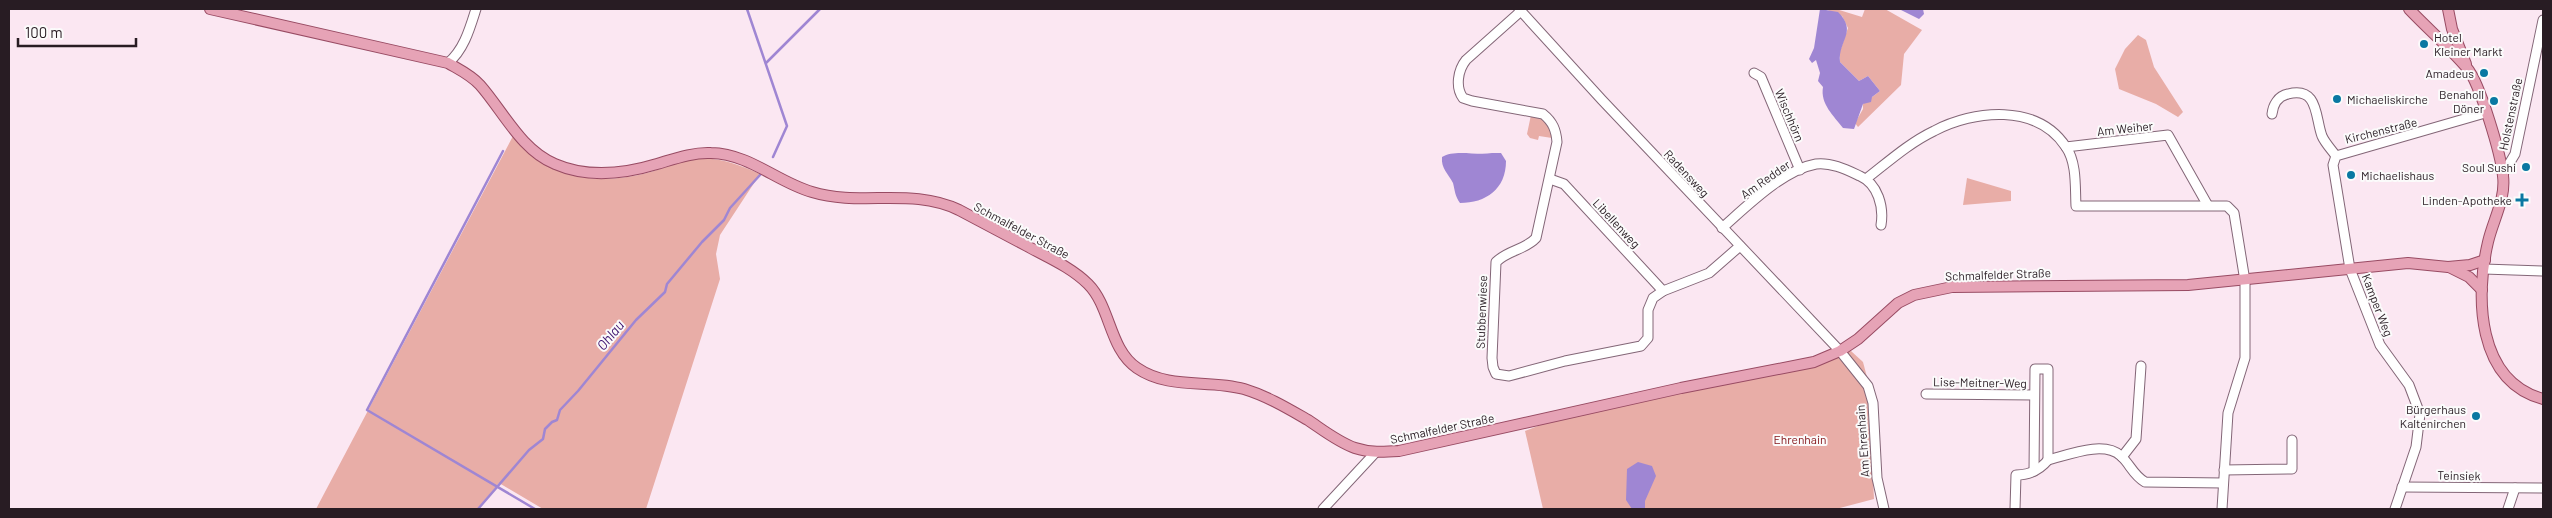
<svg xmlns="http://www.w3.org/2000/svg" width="2552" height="518" viewBox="0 0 2552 518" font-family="Barlow,sans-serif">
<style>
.green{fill:#e8ada7}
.water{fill:#9f86d3}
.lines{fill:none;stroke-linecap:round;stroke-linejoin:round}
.stream{stroke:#9f86d3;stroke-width:2.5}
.minor-casing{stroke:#836677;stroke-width:11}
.major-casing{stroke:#984b63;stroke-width:12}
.minor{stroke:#fff;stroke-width:9}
.major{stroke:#e6a3b6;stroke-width:10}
.poi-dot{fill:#0978a2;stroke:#fbfbfb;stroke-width:2}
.labels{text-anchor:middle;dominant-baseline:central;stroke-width:4;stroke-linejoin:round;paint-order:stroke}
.poi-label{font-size:12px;fill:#281c23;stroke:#fbfbfb;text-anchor:end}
.street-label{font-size:12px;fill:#281c23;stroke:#fbfbfb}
.park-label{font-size:12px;fill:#811116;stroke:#fbfbfb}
.water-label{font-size:14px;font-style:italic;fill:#3c106d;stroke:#fbfbfb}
</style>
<rect width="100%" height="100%" fill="#fbe7f2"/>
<g class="green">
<polygon points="1825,9 1836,9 1862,17 1865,9 1885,9 1922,30 1904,54 1901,85 1858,127 1855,123 1863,109 1863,104 1880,91 1868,76 1859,81 1840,62 1840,51 1848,28 1842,16"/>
<polygon points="2138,35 2146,40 2154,67 2183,112 2178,117 2156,104 2119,89 2115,69 2125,49"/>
<path d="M1531,115c12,3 21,10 21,23l-13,-2 -1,4 -8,-2 -3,-4z"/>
<path d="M513,136c31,43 85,50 134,37 16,-4 35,-13 51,-14 23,-2 42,6 62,15l-40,61 -4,19 4,25 -74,230h-103l-44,-26 -22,26h-161z"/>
<polygon points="1967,178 2011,191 2011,201 1963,205"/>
<polygon points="1851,351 1863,362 1868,381 1874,499 1836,509 1543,509 1525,431 1561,417"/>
</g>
<g class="water">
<path d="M1820,9l18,3c20,20 0,28 2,50l19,19 9,-5 12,15 -8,6 -1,5 -8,2 -9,25 -11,-1c-9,-12 -23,-24 -20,-41l-5,-6 2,-8 -4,-13 -4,3 -3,-4 5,-11z"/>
<polygon points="1890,9 1923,9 1924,14 1919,19 1901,10"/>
<path d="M1492,153h9l5,8c0,28 -20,42 -46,42 -5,-7 -5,-12 -7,-20 -5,-10 -12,-14 -11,-26 13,-8 35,-1 50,-4z"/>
<polygon points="1638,462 1652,466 1656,476 1645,501 1645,509 1632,509 1626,500 1627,469"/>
</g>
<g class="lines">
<g class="stream">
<polyline points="747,9 787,126 773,157"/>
<polyline points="766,63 820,9"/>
<polyline points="503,151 367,410 535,509"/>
<polyline points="478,509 529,450 543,439 545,429 552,422 557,420 560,410 578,391 636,320 665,292 667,284 702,242 724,220 730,208 760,175"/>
</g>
<defs>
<g id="minor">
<polyline points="1519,9 1602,100 1840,351 1868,386 1873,403 1877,478 1884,509"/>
<path d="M1521,11l-55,49c-8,10 -11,27 -3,38l9,3 71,13c10,8 13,16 14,28l-21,96c-11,12 -28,12 -40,24l-4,96 1,9 3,7 13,2 56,-15 76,-15 7,-8v-28l5,-12 10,-7 46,-18 31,-27"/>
<path d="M448,63c16,-13 22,-35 28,-54"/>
<polyline points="1754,73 1761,77 1800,170"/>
<path d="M2272,114c1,-9 6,-18 16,-20 31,-8 27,24 34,42 3,7 9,13 14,20"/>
<polyline points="2066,147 2168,135 2207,204"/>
<polyline points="2503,174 2515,154 2543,20"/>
<polyline points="1550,179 1564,184 1663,291"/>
<path d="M1866,179c22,-17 43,-36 68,-48 40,-21 103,-28 132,16 11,16 9,40 10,59h151l7,7 11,68v77l-17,55 -6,96"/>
<path d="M1722,228c25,-22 61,-58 94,-64 15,-2 31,6 44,12 18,8 24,31 21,49"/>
<polyline points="2484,269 2543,271"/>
<polyline points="1926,394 2034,395"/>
<polyline points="2122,457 2136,439 2141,366"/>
<polyline points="2224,470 2292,469 2292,440"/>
<polyline points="2034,471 2035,369 2048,369 2048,460"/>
<polyline points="2402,487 2543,488"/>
<polyline points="1323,509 1375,453"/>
<path d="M2015,509l1,-34c13,0 23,-4 32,-15 20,-5 56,-20 73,-4 9,8 12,19 24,26l78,1"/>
<polyline points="2395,509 2416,447 2420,414 2409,385 2380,345 2350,269 2333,165 2336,156 2485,113"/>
<polyline points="2508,509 2515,488"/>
</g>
<g id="major">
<path d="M210,9l238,54c12,7 23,12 32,22 23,26 41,65 75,79 32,14 69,10 102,0 17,-5 36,-12 54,-11 39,1 66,29 101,39 49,15 99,-5 147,18 23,12 45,24 68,36 20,11 44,21 61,38 23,23 21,65 49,84 32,22 71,11 107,21 23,7 43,19 64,31 15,10 30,22 47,28 15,5 29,4 44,3l282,-63 133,-26 26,-11 18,-12 40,-36 16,-8 38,-8 236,-2 220,-22 40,4 22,-2 15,-5"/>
<path d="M2409,9c19,20 40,38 58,59 13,15 34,87 36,108 3,23 -10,44 -15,66 -13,55 -11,139 55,157"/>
<polyline points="2448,9 2452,29 2466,64"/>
<polyline points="2449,267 2469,277 2482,290"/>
</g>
</defs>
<use href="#minor" class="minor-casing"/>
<use href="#major" class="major-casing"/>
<use href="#minor" class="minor"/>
<use href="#major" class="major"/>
</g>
<g class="poi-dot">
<circle cx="2424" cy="44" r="5"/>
<circle cx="2484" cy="73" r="5"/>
<circle cx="2337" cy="99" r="5"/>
<circle cx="2494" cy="101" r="5"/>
<circle cx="2526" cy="167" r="5"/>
<circle cx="2351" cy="175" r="5"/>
<path d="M2519.5 192.5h5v5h5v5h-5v5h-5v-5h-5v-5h5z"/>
<circle cx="2476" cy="416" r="5"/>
</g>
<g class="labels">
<g class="poi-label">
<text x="2434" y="37" text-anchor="start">Hotel<tspan x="2434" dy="14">Kleiner Markt</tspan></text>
<text x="2474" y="73">Amadeus</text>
<text x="2484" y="94">Benaholl<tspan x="2484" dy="14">Döner</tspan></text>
<text x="2347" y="99" text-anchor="start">Michaeliskirche</text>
<text x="2516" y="167">Soul Sushi</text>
<text x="2361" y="175" text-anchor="start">Michaelishaus</text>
<text x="2512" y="200">Linden-Apotheke</text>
<text x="2466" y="409">Bürgerhaus<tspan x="2466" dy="14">Kaltenirchen</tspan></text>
</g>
<g class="street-label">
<text transform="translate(2510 114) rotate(-78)">Holstenstraße</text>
<text transform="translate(1790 115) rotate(67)">Wischhörn</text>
<text transform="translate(2125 128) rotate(-6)">Am Weiher</text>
<text transform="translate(2381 130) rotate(-14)">Kirchenstraße</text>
<text transform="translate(1687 173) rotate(47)">Radensweg</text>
<text transform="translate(1765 179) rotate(-35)">Am Redder</text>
<text transform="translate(1617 223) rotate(47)">Libellenweg</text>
<text transform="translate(1022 230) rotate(28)">Schmalfelder Straße</text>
<text transform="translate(1998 274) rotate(-2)">Schmalfelder Straße</text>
<text transform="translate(2378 305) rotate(69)">Kamper Weg</text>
<text transform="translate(1481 312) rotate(-88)">Stubbenwiese</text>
<text transform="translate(1980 382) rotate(1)">Lise-Meitner-Weg</text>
<text transform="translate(1442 428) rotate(-12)">Schmalfelder Straße</text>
<text transform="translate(1862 441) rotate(-94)">Am Ehrenhain</text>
<text transform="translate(2459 475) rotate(1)">Teinsiek</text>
</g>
<g class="park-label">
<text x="1800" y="439">Ehrenhain</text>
</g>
<g class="water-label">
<text transform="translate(610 335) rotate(-50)">Ohlau</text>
</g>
</g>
<rect width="2552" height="518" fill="none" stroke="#281c23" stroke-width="20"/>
<path d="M18 38v8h118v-8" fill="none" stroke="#281c23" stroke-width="2.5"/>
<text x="25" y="38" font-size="15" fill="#281c23" stroke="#fbfbfb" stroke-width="4" paint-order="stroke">100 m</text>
</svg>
